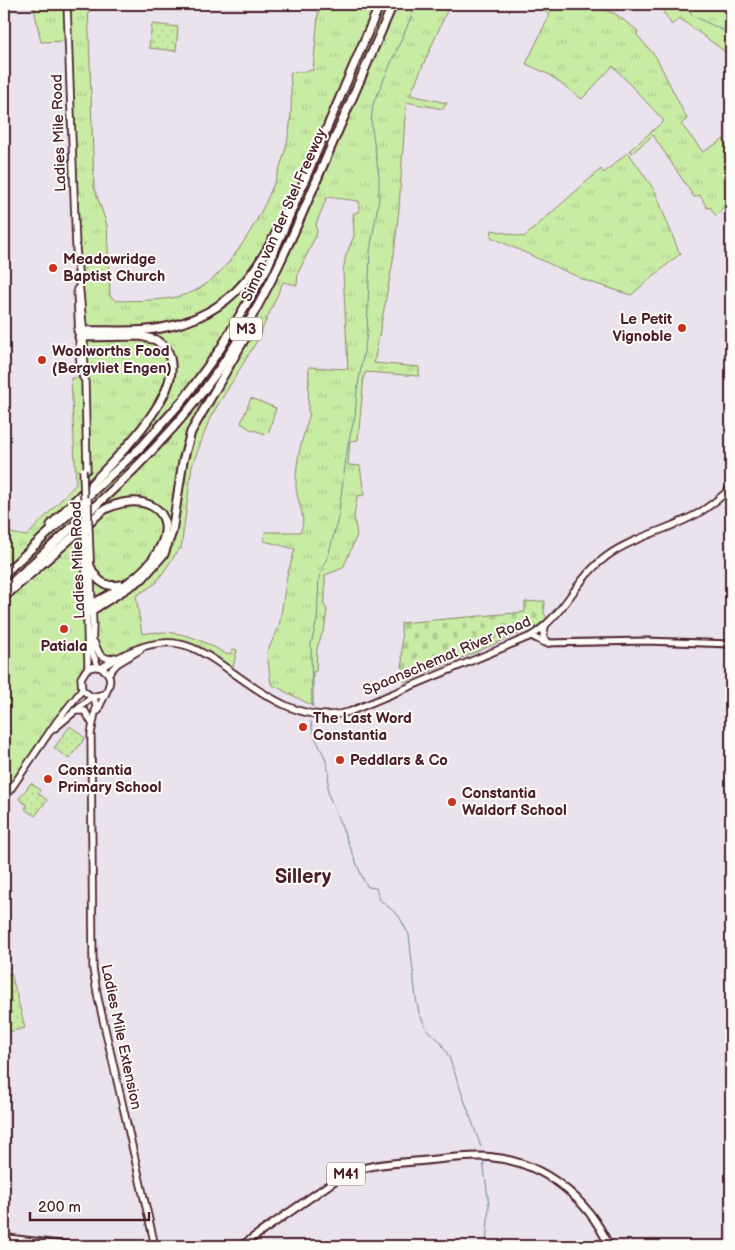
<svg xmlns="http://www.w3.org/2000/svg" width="735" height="1250" viewBox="0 0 735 1250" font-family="'Balsamiq Sans',sans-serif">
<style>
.grass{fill:url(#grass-tufts);stroke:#8a8668}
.cemetery{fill:url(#cemetery-stones);stroke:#8a8668}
.park{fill:url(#park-dots);stroke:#8a8668}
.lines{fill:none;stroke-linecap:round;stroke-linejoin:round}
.stream{stroke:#6a8995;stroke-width:1}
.tertiary-casing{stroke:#4a1f2b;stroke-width:9}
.secondary-casing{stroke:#4a1f2b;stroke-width:9}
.primary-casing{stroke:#4a1f2b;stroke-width:10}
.motorway-casing{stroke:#4a1f2b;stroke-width:11}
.tertiary{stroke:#fdfcf7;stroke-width:5}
.secondary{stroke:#fdfcf7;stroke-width:5.5}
.primary{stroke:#fdfcf7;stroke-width:6}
.motorway{stroke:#fdfcf7;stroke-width:7}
.secondary-bridge-casing{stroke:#4a1f2b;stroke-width:9;stroke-linecap:butt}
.secondary-bridge{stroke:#fdfcf7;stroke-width:5.5}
.poi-dot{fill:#c8321e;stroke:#fdfcf7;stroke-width:2}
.labels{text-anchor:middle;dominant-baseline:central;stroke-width:4;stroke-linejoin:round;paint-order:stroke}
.shield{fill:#fdfcf7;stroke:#806168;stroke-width:1}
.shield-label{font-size:14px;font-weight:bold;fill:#4a1f2b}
.street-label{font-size:15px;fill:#4a1f2b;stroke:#fdfcf7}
.poi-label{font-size:15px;font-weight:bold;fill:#4a1f2b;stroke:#fdfcf7;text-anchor:start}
.district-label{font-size:20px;font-weight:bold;fill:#4a1f2b;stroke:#fdfcf7}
</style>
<defs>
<pattern id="grass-tufts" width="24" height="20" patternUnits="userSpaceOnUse" patternTransform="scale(1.25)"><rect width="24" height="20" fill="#c9eca5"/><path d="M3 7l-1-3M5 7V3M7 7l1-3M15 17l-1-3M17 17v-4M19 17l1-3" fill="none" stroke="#aeca8e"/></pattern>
<pattern id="cemetery-stones" width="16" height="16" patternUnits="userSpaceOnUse" patternTransform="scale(1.25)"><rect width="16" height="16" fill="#c9eca5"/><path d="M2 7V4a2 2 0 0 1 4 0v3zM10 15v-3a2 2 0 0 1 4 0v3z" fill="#aeca8e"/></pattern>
<pattern id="park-dots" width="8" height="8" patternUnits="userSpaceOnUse" patternTransform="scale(1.25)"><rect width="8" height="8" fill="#c9eca5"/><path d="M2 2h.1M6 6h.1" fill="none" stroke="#aeca8e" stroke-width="1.8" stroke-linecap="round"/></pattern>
</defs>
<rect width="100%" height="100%" fill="#eae2ed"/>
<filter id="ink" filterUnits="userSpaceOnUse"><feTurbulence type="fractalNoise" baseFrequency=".02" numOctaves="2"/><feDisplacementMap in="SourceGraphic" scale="10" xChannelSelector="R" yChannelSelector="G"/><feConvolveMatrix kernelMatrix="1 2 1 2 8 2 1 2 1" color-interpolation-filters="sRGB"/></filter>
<g filter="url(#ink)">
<g class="grass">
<path d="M33,4h55l6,183 13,38 3,71 6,5c26,-1 55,1 79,-10 44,-22 84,-106 93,-153 4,-21 4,-43 2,-65l23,-3 6,-66h131l-40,91 37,8 -4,6 -37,-7 -7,106 -5,47 -20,108 45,4v9l-53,-4 -2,4 -6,64 -8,1 -2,24 12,1 4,29 -7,1 -3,21 3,18 -14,33 -18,7v24l-2,4 4,7 -2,16 -8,22 -1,23 -3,1v34l-42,-22 -4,-32 12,-25 8,-51 8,-27 -31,-8 1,-9h35c8,-14 -4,-32 -4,-46 -1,-25 7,-49 14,-73l-2,-1 1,-45 39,2 -5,-98 3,-16 8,-19 -1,-22 6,-3v-10l-32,-4 -11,27 1,9 -19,40 -1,12 -14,-3 -26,59 -47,77 -18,48 -11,83h-2l-23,34 -20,13 6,38c32,-6 56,3 84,20l6,-1 1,-4 4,1 -5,21 -34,-21 -34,-8 -53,16 -15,-9 -11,-195 1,216c-11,38 -57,90 -82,122v-260l23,4 49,-52 -5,-106h11l-4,-47 -10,-290 -27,1z"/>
<polygon points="534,4 584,4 614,13 638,31 637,35 656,57 687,119 681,124 703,152 724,139 731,162 731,199 716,216 710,207 707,208 700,195 694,197 653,135 632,153 630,150 664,121 613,66 582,99 548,74 526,64 550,14 535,7"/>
<polygon points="658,4 731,5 731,56 679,18 672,25"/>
<polygon points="628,152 655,191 678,250 681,253 631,295 587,281 491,237 492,230 524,237 601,169 604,173"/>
<polygon points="251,398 276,408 269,431 266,434 250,429 241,423"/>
</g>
<polygon class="cemetery" points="545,601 544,613 547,618 537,626 405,682 403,680 401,623 525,612 525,602"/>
<g class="park">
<polygon points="152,24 178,27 176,51 149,48"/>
<polygon points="70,726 85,738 69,759 54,748"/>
<polygon points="31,783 40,790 38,793 47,800 35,816 25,809 27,805 19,799"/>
<polygon points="11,973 25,1028 4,1033 4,975"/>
</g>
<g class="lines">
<g class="stream">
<polyline points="685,4 693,16 731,34"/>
<polyline points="312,707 311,644 317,620 319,577 329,553 338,518 348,444 355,416 357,391 367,334 370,251 379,199 379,176 371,122 373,104 417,4"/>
<path d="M311,721c1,18 14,30 17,48 2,9 -2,17 1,27l34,83 5,8 8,1 4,12 19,16 10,19 7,63 3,15 9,18 12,10 9,16 32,90"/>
<polyline points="483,1161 489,1205 486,1246"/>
</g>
<defs>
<polyline id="tertiary" points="531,636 545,643 646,641 731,644"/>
<g id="secondary">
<polyline points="67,4 76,248 84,337 87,470"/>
<polyline points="77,289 80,364 83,378"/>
<polyline points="89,531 93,626 92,652 98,667"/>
<polyline points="85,534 88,668"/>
<polyline points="545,627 543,637 549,643"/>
<polyline points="94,642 100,655 109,659 115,657"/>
<path d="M101,668c18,-12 40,-24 62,-25 20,-2 38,8 53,18 41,27 81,65 133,51l182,-76c35,-22 43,-56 76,-80 25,-18 57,-25 84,-39 15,-7 28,-18 40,-29"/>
<polyline points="108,674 117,664 140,650"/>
<polyline points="94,697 96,707 91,734 93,969 98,998 155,1246"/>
<polyline points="74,711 85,711 92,723"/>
<path d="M98,711c3,-13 23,-34 3,-43 -5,-3 -10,-1 -15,2l-5,8 1,12 10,7 13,-3"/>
<polyline points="55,728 92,697"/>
<polyline points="4,799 57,721 82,690"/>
</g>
<g id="primary">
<polyline points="4,1238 72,1246"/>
<path d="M241,1246l99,-69c25,-13 53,-14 81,-16 23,-2 46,-6 69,-4 53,5 98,41 119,89"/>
</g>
<g id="motorway">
<path d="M78,331c23,-1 46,1 69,-1 79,-8 110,-54 140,-120"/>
<path d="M51,525c33,-35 89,-85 111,-127 9,-16 13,-34 4,-50l-10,-8 -15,-4 -62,1"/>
<path d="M90,566c6,14 14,22 30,19"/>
<polyline points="4,574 142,446 184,399 221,348 267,268 380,4"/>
<path d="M4,590c68,-65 143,-124 200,-200 51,-67 84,-142 117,-220 24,-55 48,-111 72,-166"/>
<path d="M4,597l98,-86c36,-22 81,-3 56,40 -14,26 -46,43 -72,56"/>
<polyline points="86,614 143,578 164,554 172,532 183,461 191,432 248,333"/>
</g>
</defs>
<use href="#tertiary" class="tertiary-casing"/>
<use href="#secondary" class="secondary-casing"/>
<use href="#primary" class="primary-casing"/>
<use href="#motorway" class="motorway-casing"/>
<use href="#tertiary" class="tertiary"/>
<use href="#secondary" class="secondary"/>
<use href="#primary" class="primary"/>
<use href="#motorway" class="motorway"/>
<defs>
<g id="secondary-bridge">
<polyline points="83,470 85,534"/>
<polyline points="88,500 89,531"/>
</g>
</defs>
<use href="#secondary-bridge" class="secondary-bridge-casing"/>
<use href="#secondary-bridge" class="secondary-bridge"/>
</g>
</g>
<g class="poi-dot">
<circle cx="53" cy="268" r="5"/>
<circle cx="682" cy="328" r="5"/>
<circle cx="42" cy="360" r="5"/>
<circle cx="64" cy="629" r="5"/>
<circle cx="303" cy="727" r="5"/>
<circle cx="340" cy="760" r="5"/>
<circle cx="48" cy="779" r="5"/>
<circle cx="452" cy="802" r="5"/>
</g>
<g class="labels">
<g class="shield">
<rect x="230" y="317.5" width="32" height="23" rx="4"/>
<rect x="327" y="1162.5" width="38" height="23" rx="4"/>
</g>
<g class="shield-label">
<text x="246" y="329">M3</text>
<text x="346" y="1174">M41</text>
</g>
<g class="street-label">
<text transform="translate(59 133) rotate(-92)">Ladies Mile Road</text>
<text transform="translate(284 215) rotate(-66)">Simon van der Stel Freeway</text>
<text transform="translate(78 560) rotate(-92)">Ladies Mile Road</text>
<text transform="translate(447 656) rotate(-23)">Spaanschemat River Road</text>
<text transform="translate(121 1037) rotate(78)">Ladies Mile Extension</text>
</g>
<g class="poi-label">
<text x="63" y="259">Meadowridge<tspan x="63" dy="17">Baptist Church</tspan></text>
<text x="672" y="319" text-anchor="end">Le Petit<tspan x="672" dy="17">Vignoble</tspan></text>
<text x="52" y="351">Woolworths Food<tspan x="52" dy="17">(Bergvliet Engen)</tspan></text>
<text x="64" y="646" text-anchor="middle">Patiala</text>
<text x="313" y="718">The Last Word<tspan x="313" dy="17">Constantia</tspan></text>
<text x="350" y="760">Peddlars &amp; Co</text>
<text x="58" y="770">Constantia<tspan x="58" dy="17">Primary School</tspan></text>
<text x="462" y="793">Constantia<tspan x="462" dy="17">Waldorf School</tspan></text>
</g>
<g class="district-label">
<text x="303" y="877">Sillery</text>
</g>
</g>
<rect width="735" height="1250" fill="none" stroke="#fdfcf7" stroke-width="20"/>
<rect x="10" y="10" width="715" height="1230" fill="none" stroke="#4a1f2b" stroke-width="2" filter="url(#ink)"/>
<path d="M30 1212v8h119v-8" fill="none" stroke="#4a1f2b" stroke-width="2.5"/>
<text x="38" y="1212" font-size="15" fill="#4a1f2b" stroke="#fdfcf7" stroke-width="4" paint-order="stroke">200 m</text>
</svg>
